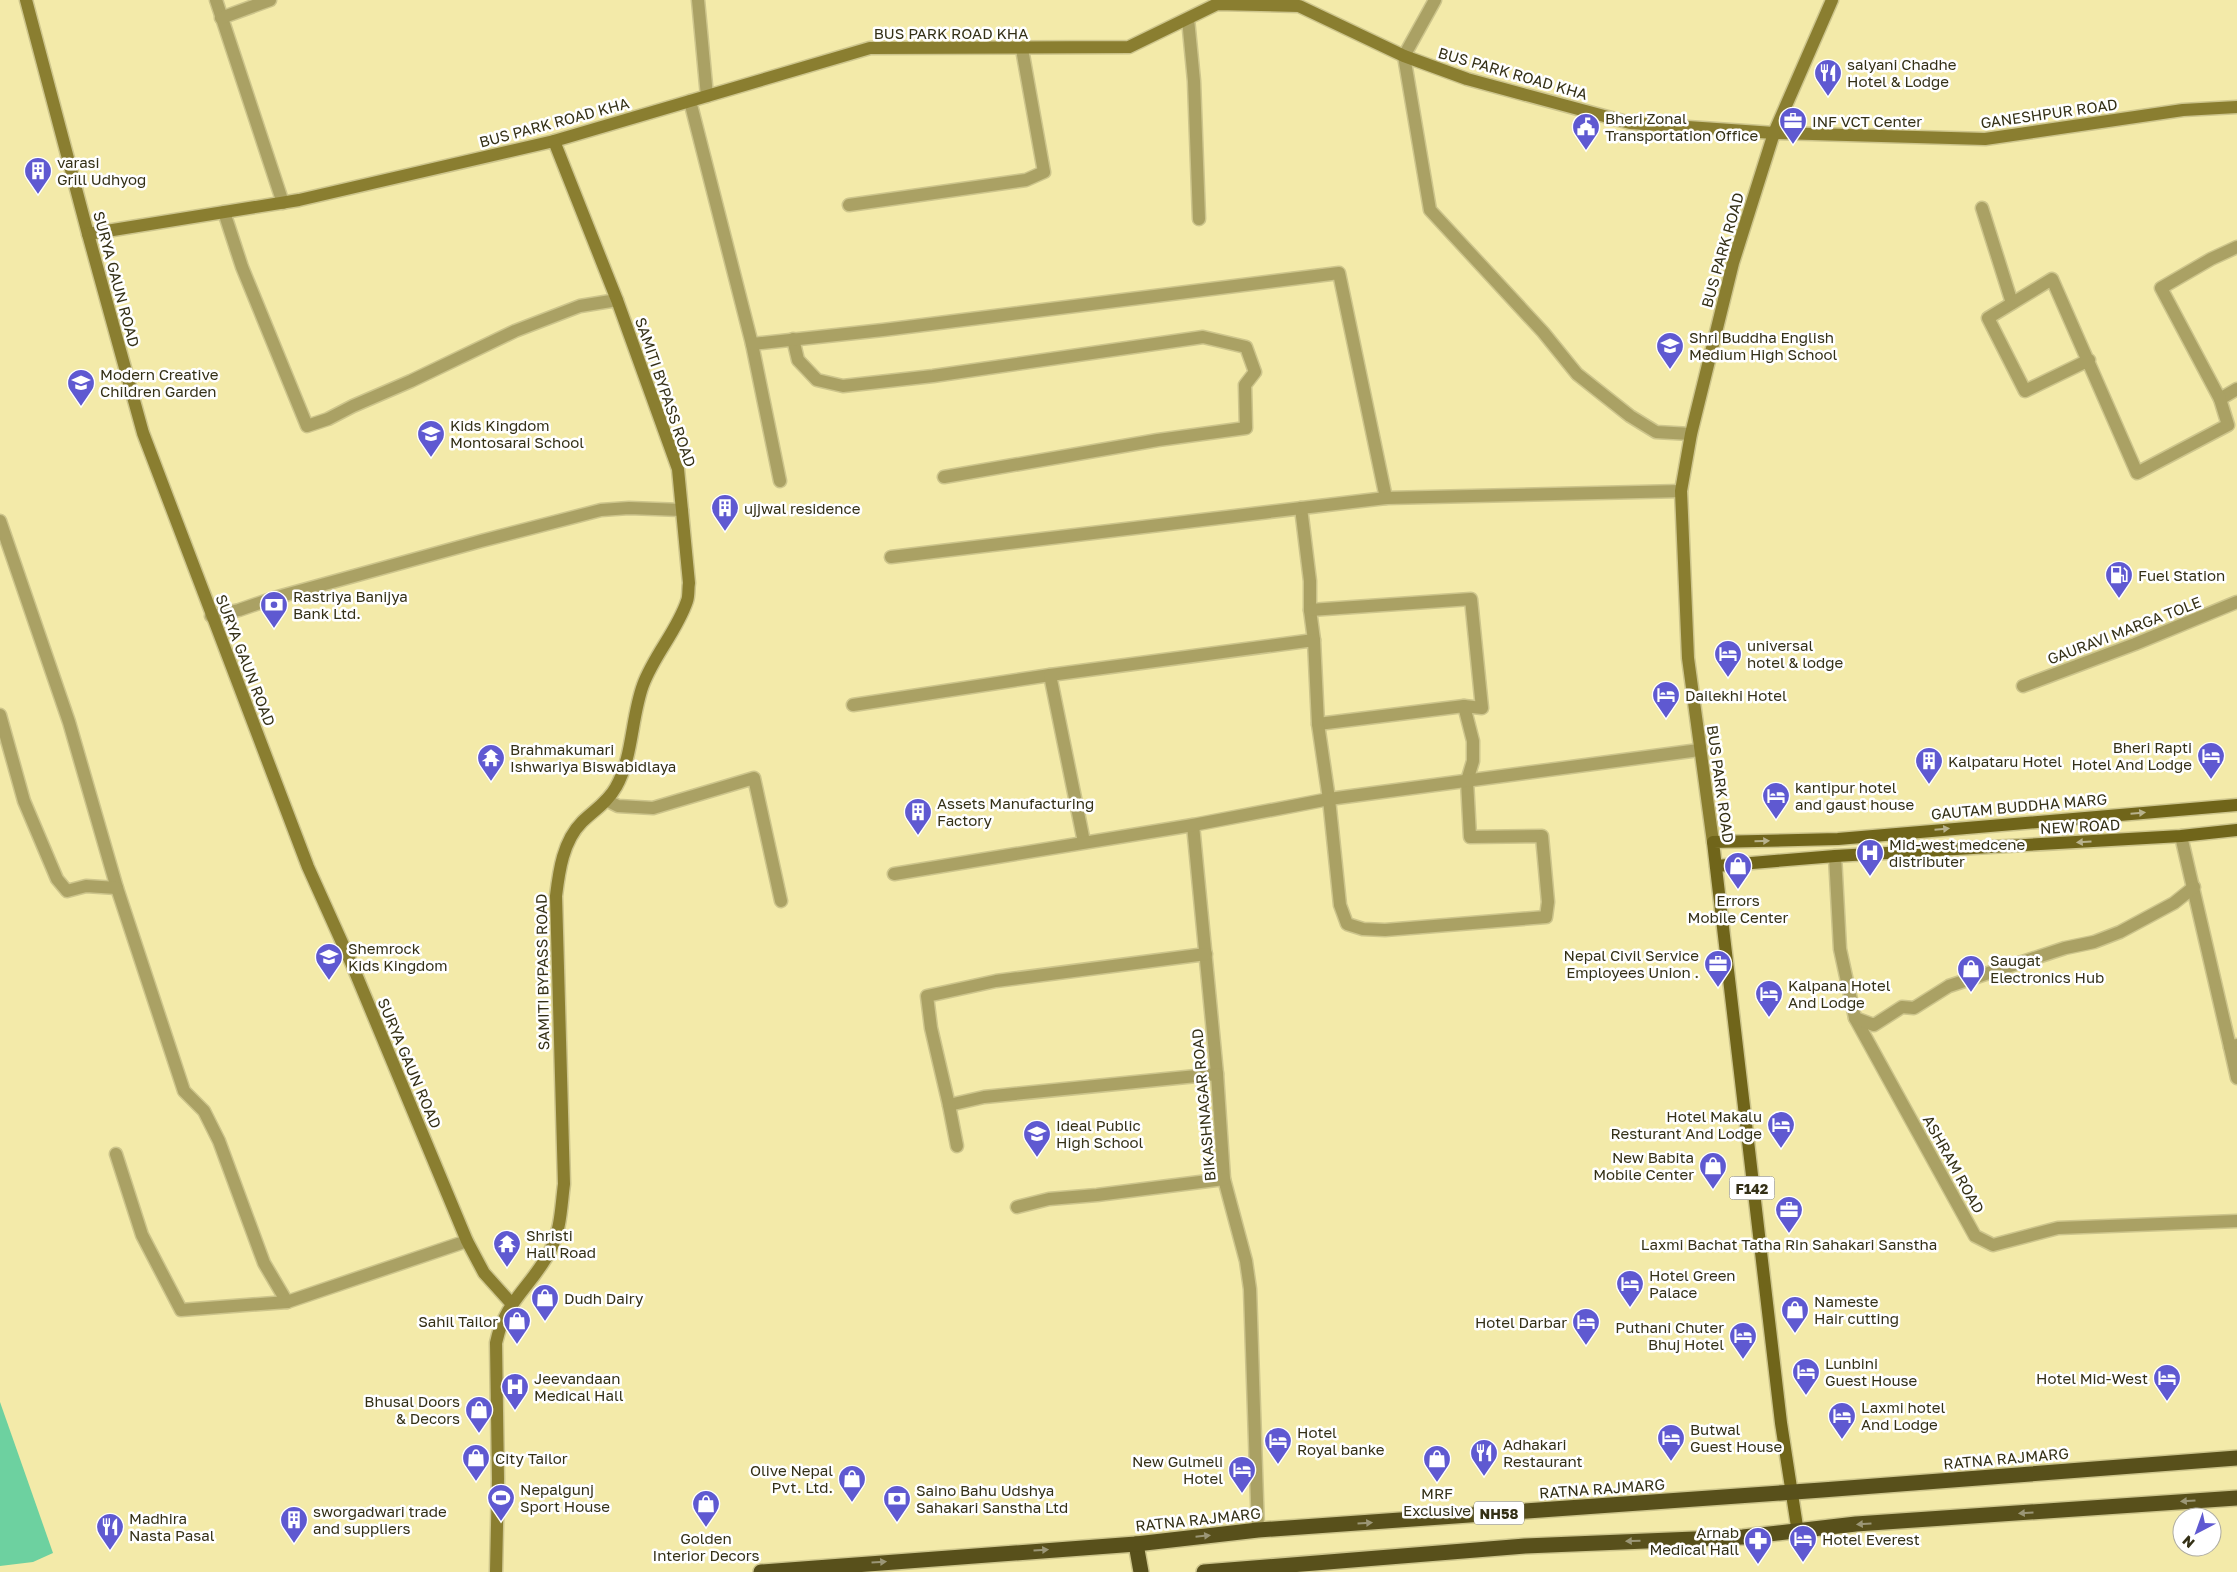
<svg xmlns="http://www.w3.org/2000/svg" width="2237" height="1572" viewBox="0 0 2237 1572" font-family="'Golos Text',sans-serif">
<style>
.green{fill:#6dd1a0}
.lines{fill:none;stroke-linecap:round;stroke-linejoin:round}
.street-casing{stroke:#cdc58c;stroke-width:15}
.secondary-casing{stroke:#cdc58c;stroke-width:15}
.primary-casing{stroke:#cdc58c;stroke-width:15}
.highway-casing{stroke:#cdc58c;stroke-width:18}
.street{stroke:#aaa164;stroke-width:12}
.secondary{stroke:#8a7e30;stroke-width:12}
.primary{stroke:#70651a;stroke-width:12}
.highway{stroke:#58501b;stroke-width:15}
.oneway{fill:#b8b28c}
.oneway2{fill:#9b9676}
.labels{text-anchor:middle;dominant-baseline:central;stroke-width:5;stroke-linejoin:round;paint-order:stroke}
.shield{fill:#fff;stroke:#716e5c;stroke-width:1}
.shield-label{font-size:14px;font-weight:bold;fill:#343016}
.street-label{font-size:15px;fill:#343016;stroke:#fff}
.poi-label{font-size:15px;fill:#343016;stroke:#fff;text-anchor:start}
</style>
<rect width="100%" height="100%" fill="#f3eaa9"/>
<polygon class="green" points="0,1402 53,1553 33,1562 0,1566"/>
<g class="lines">
<defs>
<g id="street">
<polyline points="216,0 283,203"/>
<polyline points="698,0 707,96"/>
<polyline points="1435,0 1404,56 1430,210 1543,332 1577,374 1630,416 1656,432 1691,434"/>
<polyline points="221,18 270,0"/>
<polyline points="1188,19 1194,81 1199,219"/>
<polyline points="690,101 752,344 780,481"/>
<polyline points="849,205 1026,180 1044,172 1022,49"/>
<polyline points="1982,208 2012,303"/>
<polyline points="224,212 242,267 307,426 328,419 353,406 411,381 515,331 580,306 617,300"/>
<polyline points="793,339 798,360 817,380 843,386 933,376 1203,337 1246,347 1255,372 1245,385 1246,428 1158,440 944,477"/>
<polyline points="752,344 883,330 1339,273 1386,498"/>
<polyline points="2089,360 2025,391 1988,318 2052,279 2137,473 2228,425 2220,399 2237,389"/>
<polyline points="2220,399 2161,288 2211,259 2237,247"/>
<polyline points="1301,508 1310,581 1310,610 1314,640"/>
<polyline points="0,521 69,722 117,888 184,1091 204,1111 219,1141 264,1263 287,1302"/>
<polyline points="891,557 1386,498 1681,491"/>
<polyline points="211,616 239,610 274,598 481,541 601,510 629,508 682,510"/>
<polyline points="2023,686 2135,644 2237,602"/>
<polyline points="853,705 1050,675"/>
<polyline points="0,715 24,801 57,879 67,891 86,886 117,888"/>
<polyline points="1318,724 1464,706"/>
<polyline points="606,800 618,806 653,808 754,778 781,901"/>
<polyline points="1193,825 1217,1074 1224,1179 1246,1261 1250,1289 1258,1530"/>
<polyline points="2181,836 2230,1047 2237,1045"/>
<polyline points="1084,842 1050,675 1314,640 1318,724 1329,799 1340,905 1347,924 1363,929 1385,930 1546,917 1548,902 1542,836 1470,837 1467,781 1473,761 1473,741 1464,706 1482,708 1471,599 1310,610"/>
<polyline points="1835,856 1840,949 1855,1018 1975,1236 1993,1245 2058,1228 2237,1221"/>
<polyline points="894,874 1193,825 1329,799 1699,750"/>
<polyline points="1206,954 996,981 927,996 931,1028 949,1105 984,1097 1217,1074"/>
<polyline points="1855,1018 1874,1025 1902,1007 1914,1008 1949,986 2065,948 2094,942 2120,932 2174,903 2194,887"/>
<polyline points="2230,1047 2237,1078"/>
<polyline points="949,1105 957,1146"/>
<polyline points="116,1154 142,1235 181,1310 287,1302 467,1241"/>
<polyline points="1017,1207 1049,1199 1097,1195 1224,1179"/>
</g>
<g id="secondary">
<polyline points="26,0 88,234 143,433 308,867 353,967 467,1241 484,1273 511,1303"/>
<polyline points="88,234 299,200 554,141 870,48 1129,47 1217,4 1299,6 1404,56 1467,79 1630,123 1774,133 1985,139 2183,110 2237,107"/>
<polyline points="1713,842 1688,658 1681,491 1691,434 1733,263 1774,133 1832,0"/>
<path d="M496,1572l2,-93 -2,-136c8,-41 36,-57 54,-92 11,-21 11,-44 14,-67l-8,-288c3,-25 7,-55 26,-74 11,-11 26,-20 34,-35 17,-30 15,-69 27,-102 11,-30 34,-54 44,-84 2,-5 1,-13 2,-18l-11,-114 -61,-169 -63,-159"/>
</g>
<g id="primary">
<polyline points="1716,866 1835,856 2181,836 2237,830"/>
<polyline points="1798,1533 1781,1423 1713,842 1838,839 2237,805"/>
</g>
<g id="highway">
<polyline points="1136,1544 1141,1572"/>
<polyline points="761,1572 1136,1544 1258,1530 1822,1490 2237,1458"/>
<polyline points="1204,1572 1525,1546 1743,1537 1856,1524 2237,1498"/>
</g>
</defs>
<use href="#street" class="street-casing"/>
<use href="#secondary" class="secondary-casing"/>
<use href="#primary" class="primary-casing"/>
<use href="#highway" class="highway-casing"/>
<use href="#street" class="street"/>
<use href="#secondary" class="secondary"/>
<use href="#primary" class="primary"/>
<use href="#highway" class="highway"/>
</g>
<defs><path id="oneway-solid" d="M-6-.8H1V-3.2L6.5 0L1 3.2V.8H-6Z" transform="scale(1.25)"/></defs>
<g class="oneway">
<use href="#oneway-solid" transform="translate(2138 813) rotate(-5)"/>
<use href="#oneway-solid" transform="translate(1942 829) rotate(-5)"/>
<use href="#oneway-solid" transform="translate(1762 841) rotate(-2)"/>
<use href="#oneway-solid" transform="translate(2084 842) rotate(177)"/>
</g>
<g class="oneway2">
<use href="#oneway-solid" transform="translate(2188 1501) rotate(176)"/>
<use href="#oneway-solid" transform="translate(2026 1513) rotate(176)"/>
<use href="#oneway-solid" transform="translate(1365 1523) rotate(-4)"/>
<use href="#oneway-solid" transform="translate(1864 1524) rotate(176)"/>
<use href="#oneway-solid" transform="translate(1203 1536) rotate(-6)"/>
<use href="#oneway-solid" transform="translate(1633 1541) rotate(178)"/>
<use href="#oneway-solid" transform="translate(1041 1550) rotate(-4)"/>
<use href="#oneway-solid" transform="translate(879 1562) rotate(-4)"/>
</g>
<defs>
<symbol id="restaurant-pin" viewBox="-11 -11 22 30"><path d="M0 17L-7.5 6A9.5 9.5 0 1 1 7.5 6Z" fill="#5f59d1" stroke="#fff"/><path d="M-5-6h1v4h1v-4h1v4h1v-4h1v5L-1.5 .5V6h-2V.5L-5-1ZM5-6V6H3V1.5H1.5Q1.5-4 5-6Z" fill="#fff"/></symbol>
<symbol id="office-pin" viewBox="-11 -11 22 30"><path d="M0 17L-7.5 6A9.5 9.5 0 1 1 7.5 6Z" fill="#5f59d1" stroke="#fff"/><path d="M-6-3h4V-5.5h4V-3h4V5H-6ZM-1-4.5V-3h2v-1.5ZM-6 0V1H6V0Z" fill="#fff"/></symbol>
<symbol id="civic-pin" viewBox="-11 -11 22 30"><path d="M0 17L-7.5 6A9.5 9.5 0 1 1 7.5 6Z" fill="#5f59d1" stroke="#fff"/><path d="M-.6-6.5H3V-4.5H.6V-3L4-1V1h2V6H-6V1h2V-1L-.6-3ZM-1.2 2.5V6h2.4V2.5Z" fill="#fff"/></symbol>
<symbol id="building-pin" viewBox="-11 -11 22 30"><path d="M0 17L-7.5 6A9.5 9.5 0 1 1 7.5 6Z" fill="#5f59d1" stroke="#fff"/><path d="M-4-6H4V6H1V3H-1V6H-4ZM-2.5-4.3h1.7v1.8h-1.7ZM.8-4.3h1.7v1.8H.8ZM-2.5-1h1.7V.8h-1.7ZM.8-1h1.7V.8H.8Z" fill="#fff"/></symbol>
<symbol id="school-pin" viewBox="-11 -11 22 30"><path d="M0 17L-7.5 6A9.5 9.5 0 1 1 7.5 6Z" fill="#5f59d1" stroke="#fff"/><path d="M0-5L7-2L0 1L-7-2ZM-4 1L0 2.5L4 1V4Q0 6-4 4Z" fill="#fff"/></symbol>
<symbol id="fuel-pin" viewBox="-11 -11 22 30"><path d="M0 17L-7.5 6A9.5 9.5 0 1 1 7.5 6Z" fill="#5f59d1" stroke="#fff"/><path d="M-5.5-6h7V0h2V4h1.3V-2.5L3-4.5l.8-.8L6-3V5H2.5V1h-1V6h-7ZM-4.2-4.7v3.2H.2V-4.7Z" fill="#fff"/></symbol>
<symbol id="bank-pin" viewBox="-11 -11 22 30"><path d="M0 17L-7.5 6A9.5 9.5 0 1 1 7.5 6Z" fill="#5f59d1" stroke="#fff"/><path d="M-6-4H6V4H-6ZM0-2.3a2.3 2.3 0 1 0 0 4.6a2.3 2.3 0 1 0 0-4.6Z" fill="#fff"/></symbol>
<symbol id="hotel-pin" viewBox="-11 -11 22 30"><path d="M0 17L-7.5 6A9.5 9.5 0 1 1 7.5 6Z" fill="#5f59d1" stroke="#fff"/><path d="M-6-4.5h1.5V1H6V5H4.5V3h-9V5H-6ZM-4 0a1.8 1.8 0 1 1 3.6 0ZM.5 0V-2.5h3Q6-2.5 6 0Z" fill="#fff"/></symbol>
<symbol id="temple-pin" viewBox="-11 -11 22 30"><path d="M0 17L-7.5 6A9.5 9.5 0 1 1 7.5 6Z" fill="#5f59d1" stroke="#fff"/><path d="M0-6L5-2H3V0L6.5 2.5H4V6H1.5V3h-3V6H-4V2.5H-6.5L-3 0V-2H-5Z" fill="#fff"/></symbol>
<symbol id="hospital-pin" viewBox="-11 -11 22 30"><path d="M0 17L-7.5 6A9.5 9.5 0 1 1 7.5 6Z" fill="#5f59d1" stroke="#fff"/><path d="M-5-5h3v3.5h4V-5h3V5h-3V1.5h-4V5h-3Z" fill="#fff"/></symbol>
<symbol id="shop-pin" viewBox="-11 -11 22 30"><path d="M0 17L-7.5 6A9.5 9.5 0 1 1 7.5 6Z" fill="#5f59d1" stroke="#fff"/><path d="M-5-2.5h2.3a2.7 3.5 0 0 1 5.4 0H5L5.5 6h-11ZM-1.5-2.5h3a1.5 2.3 0 0 0-3 0Z" fill="#fff"/></symbol>
<symbol id="stadium-pin" viewBox="-11 -11 22 30"><path d="M0 17L-7.5 6A9.5 9.5 0 1 1 7.5 6Z" fill="#5f59d1" stroke="#fff"/><path d="M0-5a6.5 5 0 1 0 0 10a6.5 5 0 1 0 0-10ZM-3.5-1.8h7v3.6h-7Z" fill="#fff"/></symbol>
<symbol id="pharmacy-pin" viewBox="-11 -11 22 30"><path d="M0 17L-7.5 6A9.5 9.5 0 1 1 7.5 6Z" fill="#5f59d1" stroke="#fff"/><path d="M-2-6h4v4h4v4h-4v4h-4v-4h-4v-4h4Z" fill="#fff"/></symbol>
</defs>
<g fill-rule="evenodd">
<use href="#restaurant-pin" x="1812" y="57" width="32" height="43"/>
<use href="#office-pin" x="1777" y="105" width="32" height="43"/>
<use href="#civic-pin" x="1570" y="111" width="32" height="43"/>
<use href="#building-pin" x="22" y="155" width="32" height="43"/>
<use href="#school-pin" x="1654" y="330" width="32" height="43"/>
<use href="#school-pin" x="65" y="367" width="32" height="43"/>
<use href="#school-pin" x="415" y="418" width="32" height="43"/>
<use href="#building-pin" x="709" y="492" width="32" height="43"/>
<use href="#fuel-pin" x="2103" y="559" width="32" height="43"/>
<use href="#bank-pin" x="258" y="589" width="32" height="43"/>
<use href="#hotel-pin" x="1712" y="638" width="32" height="43"/>
<use href="#hotel-pin" x="1650" y="679" width="32" height="43"/>
<use href="#hotel-pin" x="2195" y="740" width="32" height="43"/>
<use href="#temple-pin" x="475" y="742" width="32" height="43"/>
<use href="#building-pin" x="1913" y="745" width="32" height="43"/>
<use href="#hotel-pin" x="1760" y="780" width="32" height="43"/>
<use href="#building-pin" x="902" y="796" width="32" height="43"/>
<use href="#hospital-pin" x="1854" y="837" width="32" height="43"/>
<use href="#shop-pin" x="1722" y="850" width="32" height="43"/>
<use href="#school-pin" x="313" y="941" width="32" height="43"/>
<use href="#office-pin" x="1702" y="948" width="32" height="43"/>
<use href="#shop-pin" x="1955" y="953" width="32" height="43"/>
<use href="#hotel-pin" x="1753" y="978" width="32" height="43"/>
<use href="#hotel-pin" x="1765" y="1109" width="32" height="43"/>
<use href="#school-pin" x="1021" y="1118" width="32" height="43"/>
<use href="#shop-pin" x="1697" y="1150" width="32" height="43"/>
<use href="#office-pin" x="1773" y="1194" width="32" height="43"/>
<use href="#temple-pin" x="491" y="1228" width="32" height="43"/>
<use href="#hotel-pin" x="1614" y="1268" width="32" height="43"/>
<use href="#shop-pin" x="529" y="1282" width="32" height="43"/>
<use href="#shop-pin" x="1779" y="1294" width="32" height="43"/>
<use href="#shop-pin" x="501" y="1305" width="32" height="43"/>
<use href="#hotel-pin" x="1570" y="1306" width="32" height="43"/>
<use href="#hotel-pin" x="1727" y="1320" width="32" height="43"/>
<use href="#hotel-pin" x="1790" y="1356" width="32" height="43"/>
<use href="#hotel-pin" x="2151" y="1362" width="32" height="43"/>
<use href="#hospital-pin" x="499" y="1371" width="32" height="43"/>
<use href="#shop-pin" x="463" y="1394" width="32" height="43"/>
<use href="#hotel-pin" x="1826" y="1400" width="32" height="43"/>
<use href="#hotel-pin" x="1655" y="1422" width="32" height="43"/>
<use href="#hotel-pin" x="1262" y="1425" width="32" height="43"/>
<use href="#restaurant-pin" x="1468" y="1437" width="32" height="43"/>
<use href="#shop-pin" x="460" y="1442" width="32" height="43"/>
<use href="#shop-pin" x="1421" y="1443" width="32" height="43"/>
<use href="#hotel-pin" x="1226" y="1454" width="32" height="43"/>
<use href="#shop-pin" x="836" y="1463" width="32" height="43"/>
<use href="#stadium-pin" x="485" y="1482" width="32" height="43"/>
<use href="#bank-pin" x="881" y="1483" width="32" height="43"/>
<use href="#shop-pin" x="690" y="1488" width="32" height="43"/>
<use href="#building-pin" x="278" y="1504" width="32" height="43"/>
<use href="#restaurant-pin" x="94" y="1511" width="32" height="43"/>
<use href="#hotel-pin" x="1787" y="1523" width="32" height="43"/>
<use href="#pharmacy-pin" x="1742" y="1525" width="32" height="43"/>
</g>
<g class="labels">
<g class="shield">
<rect x="1729.5" y="1176.5" width="45" height="23" rx="4"/>
<rect x="1474" y="1501.5" width="50" height="23" rx="4"/>
</g>
<g class="shield-label">
<text x="1752" y="1188">F142</text>
<text x="1499" y="1513">NH58</text>
</g>
<g class="street-label">
<text x="951" y="33">BUS PARK ROAD KHA</text>
<text transform="translate(1513 73) rotate(16)">BUS PARK ROAD KHA</text>
<text transform="translate(2049 113) rotate(-8)">GANESHPUR ROAD</text>
<text transform="translate(554 122) rotate(-15)">BUS PARK ROAD KHA</text>
<text transform="translate(1722 250) rotate(-74)">BUS PARK ROAD</text>
<text transform="translate(117 279) rotate(75)">SURYA GAUN ROAD</text>
<text transform="translate(666 392) rotate(71)">SAMITI BYPASS ROAD</text>
<text transform="translate(2124 630) rotate(-21)">GAURAVI MARGA TOLE</text>
<text transform="translate(246 660) rotate(69)">SURYA GAUN ROAD</text>
<text transform="translate(1721 784) rotate(82)">BUS PARK ROAD</text>
<text transform="translate(2019 806) rotate(-5)">GAUTAM BUDDHA MARG</text>
<text transform="translate(2080 826) rotate(-3)">NEW ROAD</text>
<text transform="translate(542 972) rotate(-91)">SAMITI BYPASS ROAD</text>
<text transform="translate(410 1063) rotate(67)">SURYA GAUN ROAD</text>
<text transform="translate(1203 1105) rotate(-95)">BIKASHNAGAR ROAD</text>
<text transform="translate(1954 1164) rotate(61)">ASHRAM ROAD</text>
<text transform="translate(2006 1458) rotate(-5)">RATNA RAJMARG</text>
<text transform="translate(1602 1488) rotate(-4)">RATNA RAJMARG</text>
<text transform="translate(1198 1519) rotate(-6)">RATNA RAJMARG</text>
</g>
<g class="poi-label">
<text x="1847" y="64">salyani Chadhe<tspan x="1847" dy="17">Hotel &amp; Lodge</tspan></text>
<text x="1605" y="118">Bheri Zonal<tspan x="1605" dy="17">Transportation Office</tspan></text>
<text x="1812" y="121">INF VCT Center</text>
<text x="57" y="162">varasi<tspan x="57" dy="17">Grill Udhyog</tspan></text>
<text x="1689" y="337">Shri Buddha English<tspan x="1689" dy="17">Medium High School</tspan></text>
<text x="100" y="374">Modern Creative<tspan x="100" dy="17">Children Garden</tspan></text>
<text x="450" y="425">Kids Kingdom<tspan x="450" dy="17">Montosarai School</tspan></text>
<text x="744" y="508">ujjwal residence</text>
<text x="2138" y="575">Fuel Station</text>
<text x="293" y="596">Rastriya Banijya<tspan x="293" dy="17">Bank Ltd.</tspan></text>
<text x="1747" y="645">universal<tspan x="1747" dy="17">hotel &amp; lodge</tspan></text>
<text x="1685" y="695">Dailekhi Hotel</text>
<text x="2192" y="747" text-anchor="end">Bheri Rapti<tspan x="2192" dy="17">Hotel And Lodge</tspan></text>
<text x="510" y="749">Brahmakumari<tspan x="510" dy="17">Ishwariya Biswabidlaya</tspan></text>
<text x="1948" y="761">Kalpataru Hotel</text>
<text x="1795" y="787">kantipur hotel<tspan x="1795" dy="17">and gaust house</tspan></text>
<text x="937" y="803">Assets Manufacturing<tspan x="937" dy="17">Factory</tspan></text>
<text x="1889" y="844">Mid-west medcene<tspan x="1889" dy="17">distributer</tspan></text>
<text x="1738" y="900" text-anchor="middle">Errors<tspan x="1738" dy="17">Mobile Center</tspan></text>
<text x="348" y="948">Shemrock<tspan x="348" dy="17">Kids Kingdom</tspan></text>
<text x="1699" y="955" text-anchor="end">Nepal Civil Service<tspan x="1699" dy="17">Employees Union .</tspan></text>
<text x="1990" y="960">Saugat<tspan x="1990" dy="17">Electronics Hub</tspan></text>
<text x="1788" y="985">Kalpana Hotel<tspan x="1788" dy="17">And Lodge</tspan></text>
<text x="1762" y="1116" text-anchor="end">Hotel Makalu<tspan x="1762" dy="17">Resturant And Lodge</tspan></text>
<text x="1056" y="1125">Ideal Public<tspan x="1056" dy="17">High School</tspan></text>
<text x="1694" y="1157" text-anchor="end">New Babita<tspan x="1694" dy="17">Mobile Center</tspan></text>
<text x="526" y="1235">Shristi<tspan x="526" dy="17">Hall Road</tspan></text>
<text x="1789" y="1244" text-anchor="middle">Laxmi Bachat Tatha Rin Sahakari Sanstha</text>
<text x="1649" y="1275">Hotel Green<tspan x="1649" dy="17">Palace</tspan></text>
<text x="564" y="1298">Dudh Dairy</text>
<text x="1814" y="1301">Nameste<tspan x="1814" dy="17">Hair cutting</tspan></text>
<text x="498" y="1321" text-anchor="end">Sahil Tailor</text>
<text x="1567" y="1322" text-anchor="end">Hotel Darbar</text>
<text x="1724" y="1327" text-anchor="end">Puthani Chuter<tspan x="1724" dy="17">Bhuj Hotel</tspan></text>
<text x="1825" y="1363">Lunbini<tspan x="1825" dy="17">Guest House</tspan></text>
<text x="534" y="1378">Jeevandaan<tspan x="534" dy="17">Medical Hall</tspan></text>
<text x="2148" y="1378" text-anchor="end">Hotel Mid-West</text>
<text x="460" y="1401" text-anchor="end">Bhusal Doors<tspan x="460" dy="17">&amp; Decors</tspan></text>
<text x="1861" y="1407">Laxmi hotel<tspan x="1861" dy="17">And Lodge</tspan></text>
<text x="1690" y="1429">Butwal<tspan x="1690" dy="17">Guest House</tspan></text>
<text x="1297" y="1432">Hotel<tspan x="1297" dy="17">Royal banke</tspan></text>
<text x="1503" y="1444">Adhakari<tspan x="1503" dy="17">Restaurant</tspan></text>
<text x="495" y="1458">City Tailor</text>
<text x="1223" y="1461" text-anchor="end">New Gulmeli<tspan x="1223" dy="17">Hotel</tspan></text>
<text x="833" y="1470" text-anchor="end">Olive Nepal<tspan x="833" dy="17">Pvt. Ltd.</tspan></text>
<text x="520" y="1489">Nepalgunj<tspan x="520" dy="17">Sport House</tspan></text>
<text x="916" y="1490">Saino Bahu Udshya<tspan x="916" dy="17">Sahakari Sanstha Ltd</tspan></text>
<text x="1437" y="1493" text-anchor="middle">MRF<tspan x="1437" dy="17">Exclusive</tspan></text>
<text x="313" y="1511">sworgadwari trade<tspan x="313" dy="17">and suppliers</tspan></text>
<text x="129" y="1518">Madhira<tspan x="129" dy="17">Nasta Pasal</tspan></text>
<text x="1739" y="1532" text-anchor="end">Arnab<tspan x="1739" dy="17">Medical Hall</tspan></text>
<text x="706" y="1538" text-anchor="middle">Golden<tspan x="706" dy="17">Interior Decors</tspan></text>
<text x="1822" y="1539">Hotel Everest</text>
</g>
</g>
<g transform="translate(2197 1532) rotate(221)"><circle r="24" fill="#ffffff" stroke="#aeaca2"/>
<path d="M0-4L9 19L0 12L-9 19Z" fill="#5f59d1"/>
<text y="-8" font-size="14" font-weight="bold" text-anchor="middle" fill="#343016">N</text>
</g>
</svg>
